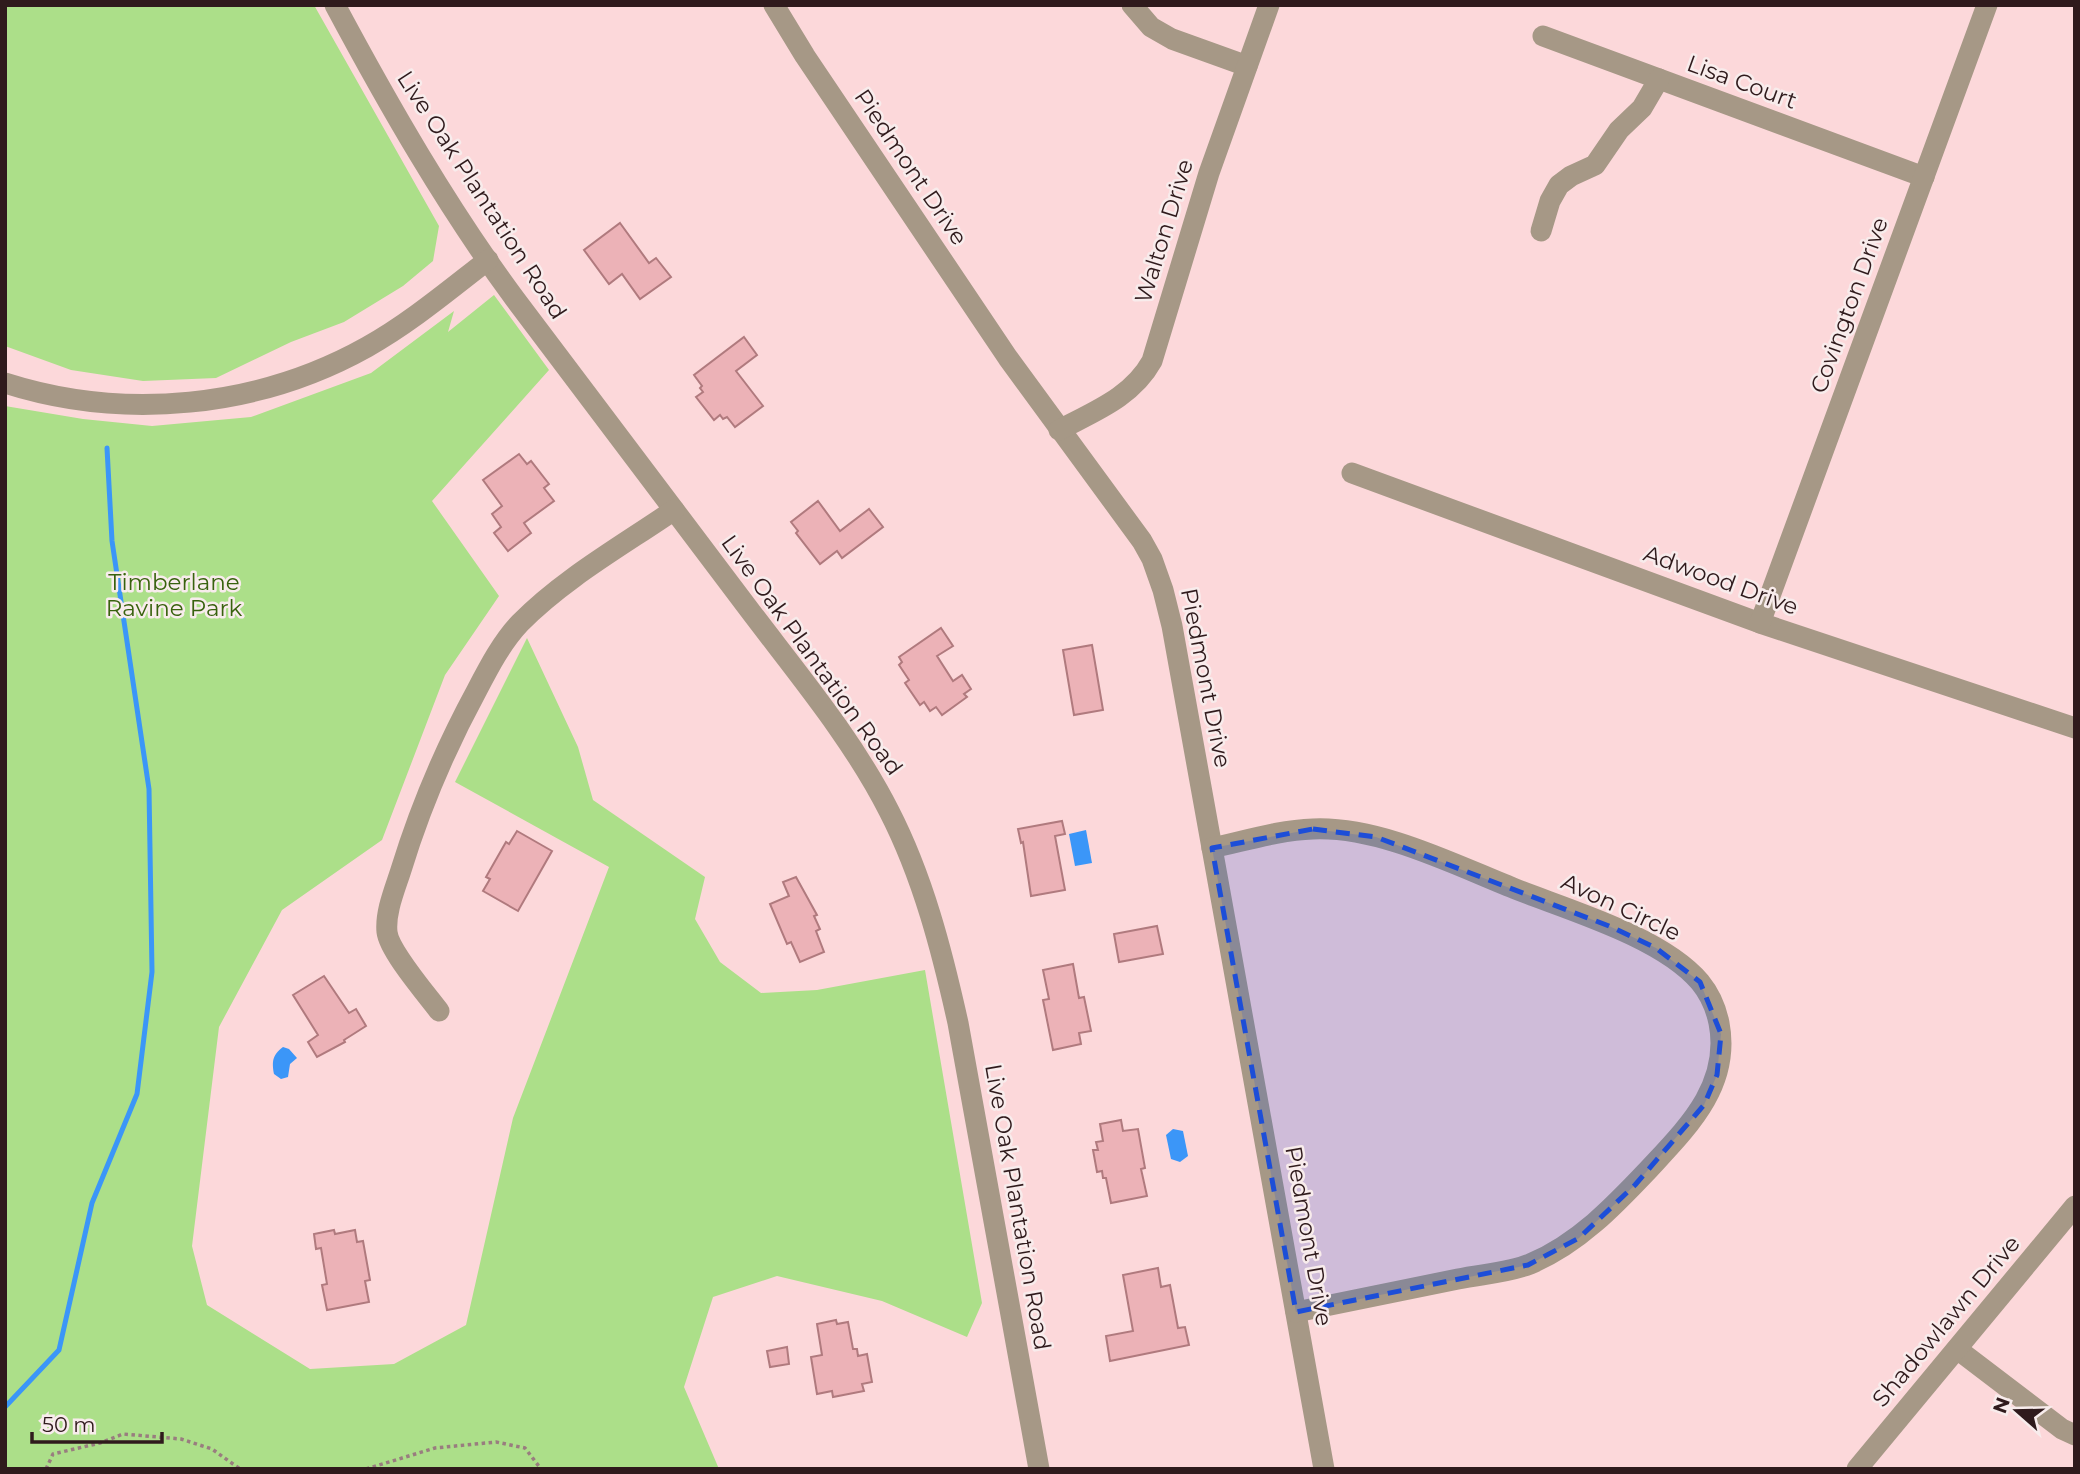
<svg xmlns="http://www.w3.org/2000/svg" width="2080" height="1474" viewBox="0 0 2080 1474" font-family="Montserrat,sans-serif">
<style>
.green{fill:#acdf89}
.water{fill:#3b96f8}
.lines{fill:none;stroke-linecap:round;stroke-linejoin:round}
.stream{stroke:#3b96f8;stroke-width:5}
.building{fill:#ecb2b7;stroke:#b07a7e;stroke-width:2}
.path{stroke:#997d7f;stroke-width:3.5;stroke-dasharray:3.5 3.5;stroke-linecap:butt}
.minor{stroke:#a69886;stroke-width:21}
.marked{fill:#1d4ed8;fill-opacity:0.2;stroke:#1d4ed8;stroke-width:5;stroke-dasharray:14 9;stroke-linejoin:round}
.labels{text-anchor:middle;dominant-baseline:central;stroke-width:5;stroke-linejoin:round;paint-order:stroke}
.street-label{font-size:23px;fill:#2f1a1c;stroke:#f8ecec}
.park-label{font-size:23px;fill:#38620e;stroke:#f8ecec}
</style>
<rect width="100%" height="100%" fill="#fcd8da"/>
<g class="green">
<polygon points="5,5 314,5 439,226 433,261 403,286 344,322 291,342 216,378 143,381 71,370 5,346"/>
<polygon points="494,295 549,370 432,501 499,596 445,675 382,840 282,910 219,1027 192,1246 207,1305 310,1369 394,1364 466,1325 513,1118 609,867 455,782 527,638 578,747 593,800 705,877 695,919 720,962 761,993 817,990 925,970 982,1303 967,1337 882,1301 777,1276 713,1297 684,1387 719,1469 5,1469 5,406 83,419 152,426 251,417 371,373 454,311 448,332"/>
</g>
<g class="water">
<polygon points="1086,830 1092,863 1075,866 1069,834"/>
<path d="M283,1047l6,2 8,9 -7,6 -2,13 -7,2 -7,-5c-2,-12 -2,-19 9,-27z"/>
<polygon points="1173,1129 1183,1131 1188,1156 1180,1162 1171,1159 1166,1135"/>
</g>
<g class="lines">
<polyline class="stream" points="5,1407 59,1350 92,1203 137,1094 152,972 149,789 112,541 107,448"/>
</g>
<g class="building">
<polygon points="620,223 649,263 656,258 671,277 640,299 622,274 609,284 584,250"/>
<polygon points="744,337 757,355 736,371 763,406 735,427 727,417 723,419 720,415 714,420 696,397 703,392 700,388 702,386 694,375"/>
<polygon points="519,454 527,464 531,461 549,484 544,488 554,501 524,523 531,533 508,551 494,533 501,527 492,514 502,506 483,480"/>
<polygon points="818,501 840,531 869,509 883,527 842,558 837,551 820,564 796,533 798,531 791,522"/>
<polygon points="941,628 953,646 937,656 953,681 962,675 971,689 964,694 967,697 942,715 936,707 930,711 924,702 920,705 905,683 909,680 899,665 902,662 899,657"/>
<polygon points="1092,645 1103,710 1074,715 1063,650"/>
<polygon points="1062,821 1065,834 1055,836 1065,890 1031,896 1023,842 1021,843 1018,829"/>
<polygon points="517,831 552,851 518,911 483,891 490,879 486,877 506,842 509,844"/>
<polygon points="796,877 817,915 814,916 820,929 816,931 824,952 800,962 791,942 787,944 770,904 789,896 783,882"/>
<polygon points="1157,926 1163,954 1119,962 1114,934"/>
<polygon points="1073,964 1079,998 1084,997 1091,1031 1079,1033 1081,1044 1053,1050 1043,1000 1049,999 1043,970"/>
<polygon points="324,976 349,1013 356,1009 366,1026 344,1040 345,1042 317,1057 308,1042 318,1035 293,995"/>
<polygon points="1121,1120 1123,1131 1138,1129 1145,1168 1141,1169 1147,1196 1111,1203 1106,1178 1103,1178 1102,1171 1097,1172 1093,1150 1098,1150 1096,1142 1103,1141 1100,1124"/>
<polygon points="334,1230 335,1234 355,1230 357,1242 363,1241 370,1280 365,1281 369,1302 327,1310 322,1285 327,1284 321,1248 316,1249 314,1234"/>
<polygon points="1158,1268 1161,1287 1170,1285 1178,1328 1185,1327 1189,1345 1110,1361 1106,1336 1133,1331 1123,1275"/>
<polygon points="836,1320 837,1324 848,1322 853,1349 857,1349 858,1356 867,1354 872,1382 862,1384 864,1391 833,1397 832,1391 817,1394 811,1357 822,1355 817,1324"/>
<polygon points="787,1347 789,1364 770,1367 767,1351"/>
</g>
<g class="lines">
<g class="path">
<polyline points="46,1469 53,1454 100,1443 123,1434 181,1439 212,1449 240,1469"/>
<polyline points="366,1469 435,1448 496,1442 525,1448 541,1469"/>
</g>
<g class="minor">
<path d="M335,5c54,101 112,202 180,294 77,103 155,206 233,309 49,65 104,130 141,203 34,66 53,140 69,212l81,446"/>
<polyline points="774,5 805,56 1008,358 1142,541 1152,559 1163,590 1172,626 1324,1469"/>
<polyline points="1132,5 1151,27 1172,39 1247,66"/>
<polyline points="1543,36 1924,177"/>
<polyline points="1541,231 1550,201 1559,185 1571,176 1595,165 1619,130 1642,108 1659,79"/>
<path d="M5,383c119,38 253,25 362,-36 43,-24 82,-57 121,-87"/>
<path d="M1059,430c36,-19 73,-33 93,-69l57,-188 60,-168"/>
<polyline points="1352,473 1760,623 2075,728"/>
<polyline points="1760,623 1987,5"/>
<path d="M1212,848c33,-7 67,-18 101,-19 67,-3 144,37 205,61 54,21 145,48 182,92 9,11 16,26 19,41 12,62 -31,104 -70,146 -35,37 -71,75 -119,95 -22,9 -49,10 -72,15 -54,11 -108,22 -162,33"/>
<path d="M439,1011c-12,-16 -50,-60 -52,-79 -2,-20 8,-43 14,-62 19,-62 45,-123 76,-180 12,-23 25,-48 43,-67 43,-44 103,-78 154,-113"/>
<polyline points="1957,1349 2062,1429 2075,1435"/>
<polyline points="1857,1469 2075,1206"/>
</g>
</g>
<path class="marked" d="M1313,829l63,8 233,89 47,22 44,34 21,52 -4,41 -13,30 -69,80 -56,53 -51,27 -232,47 -84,-464z"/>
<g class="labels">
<g class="street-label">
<text transform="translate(1742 82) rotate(20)">Lisa Court</text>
<text transform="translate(911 167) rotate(56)">Piedmont Drive</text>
<text transform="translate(482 195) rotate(57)">Live Oak Plantation Road</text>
<text transform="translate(1164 231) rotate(-73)">Walton Drive</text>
<text transform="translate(1849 305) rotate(-70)">Covington Drive</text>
<text transform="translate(1721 580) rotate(20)">Adwood Drive</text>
<text transform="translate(812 655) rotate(54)">Live Oak Plantation Road</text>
<text transform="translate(1206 678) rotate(79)">Piedmont Drive</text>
<text transform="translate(1621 907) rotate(25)">Avon Circle</text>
<text transform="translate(1018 1207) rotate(80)">Live Oak Plantation Road</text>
<text transform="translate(1309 1236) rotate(80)">Piedmont Drive</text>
<text transform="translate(1946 1321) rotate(-50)">Shadowlawn Drive</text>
</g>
<g class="park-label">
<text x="174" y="582">Timberlane<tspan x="174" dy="26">Ravine Park</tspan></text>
</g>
</g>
<rect width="2080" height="1474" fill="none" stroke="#2f1a1c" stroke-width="14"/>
<g transform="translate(2017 1411) rotate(290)" stroke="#f8ecec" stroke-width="5" paint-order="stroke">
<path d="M0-5L12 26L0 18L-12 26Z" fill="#2f1a1c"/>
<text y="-10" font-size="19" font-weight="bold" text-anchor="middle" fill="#2f1a1c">N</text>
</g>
<path d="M32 1432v10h130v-10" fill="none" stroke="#2f1a1c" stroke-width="3.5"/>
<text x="42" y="1432" font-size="21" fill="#2f1a1c" stroke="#f8ecec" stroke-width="5" paint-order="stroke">50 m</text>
</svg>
